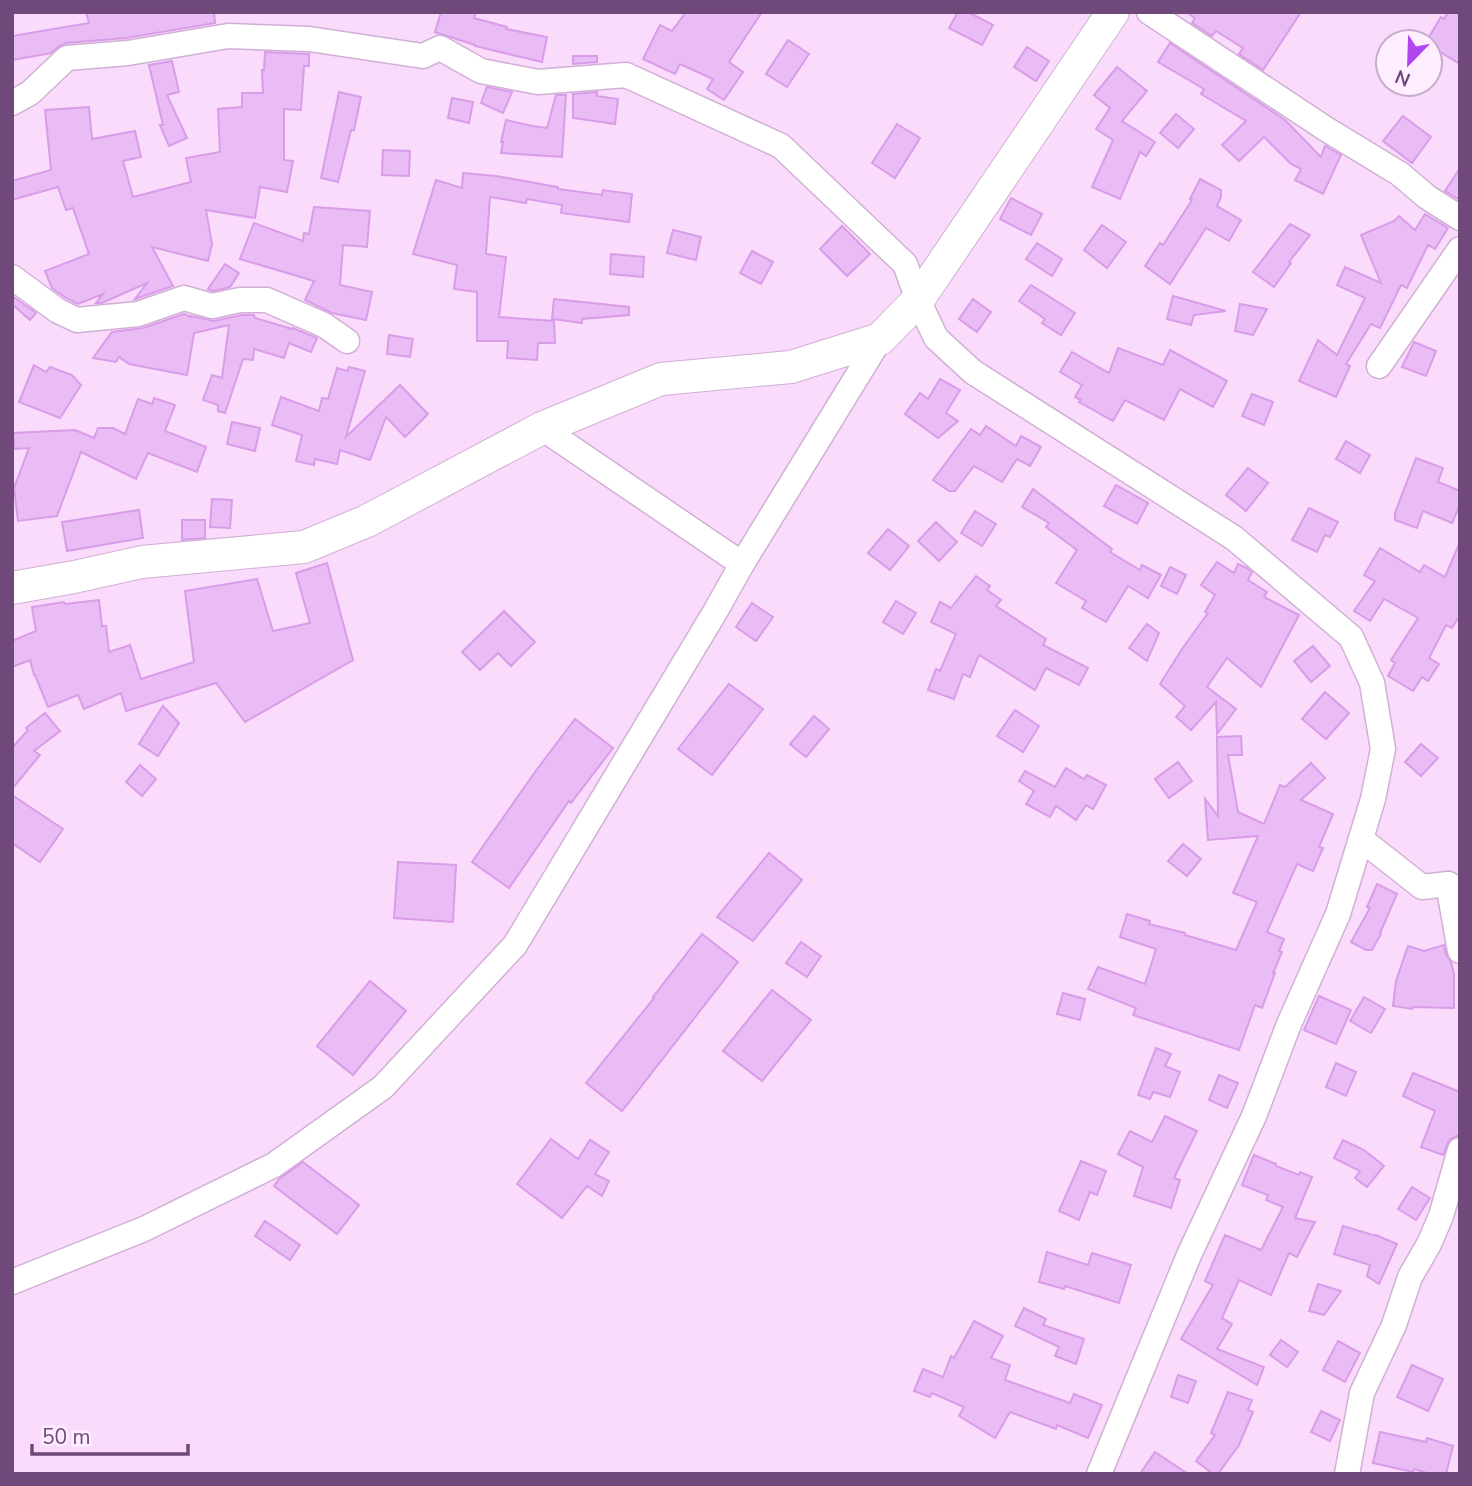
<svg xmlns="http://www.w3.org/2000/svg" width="1472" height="1486" viewBox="0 0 1472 1486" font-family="'Nunito Sans',sans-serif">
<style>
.residential{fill:#fadbfb;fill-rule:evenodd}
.building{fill:#eabcf5;stroke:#d99ce9;stroke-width:2}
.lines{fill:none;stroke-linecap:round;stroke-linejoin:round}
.minor-casing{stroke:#d0b1d5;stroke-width:27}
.tertiary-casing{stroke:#d0b1d5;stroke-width:34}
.minor{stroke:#fff;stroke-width:24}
.tertiary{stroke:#fff;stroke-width:32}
</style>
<rect width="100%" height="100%" fill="#fee7fd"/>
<path class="residential" d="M12,12h1448v1462h-1448zM1388,42h42v42h-42z"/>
<g class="building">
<polygon points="86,12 214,12 215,23 126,38 66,43 58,47 51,53 12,60 12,36 89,23"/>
<polygon points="441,12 476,12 474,18 507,27 506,29 547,37 542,62 475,46 475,45 435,32"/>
<polygon points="686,12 762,12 729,62 743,72 724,100 707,89 713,79 680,64 675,74 643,59 660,25 672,31"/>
<polygon points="958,12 968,12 993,25 982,45 949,28"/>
<polygon points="1186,12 1301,12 1263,70 1239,54 1243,48 1216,31 1212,36 1192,23 1195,18"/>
<polygon points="1448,12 1460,12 1460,64 1430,46 1430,42 1426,42 1441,17 1444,19"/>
<polygon points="788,40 809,54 787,87 766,74"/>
<polygon points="1170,43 1285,120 1321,157 1325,146 1341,155 1323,194 1295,180 1301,169 1291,164 1264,137 1239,161 1222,145 1246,121 1201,94 1204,89 1158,62"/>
<polygon points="1027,47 1049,61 1036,81 1014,67"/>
<polygon points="265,52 309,54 309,66 304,66 301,110 284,109 284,160 293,161 287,192 260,187 255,218 206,210 212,244 208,261 152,247 173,286 135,299 147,283 102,303 96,303 103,294 78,304 66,298 52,288 45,271 89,254 73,208 66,210 58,187 12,200 12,181 51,170 45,110 89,107 92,139 135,131 141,157 123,161 133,197 191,182 186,158 220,152 218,109 242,107 242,93 263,93 262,70 264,70"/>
<polygon points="573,56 597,56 597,62 573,64"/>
<polygon points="172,61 179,92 167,95 187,138 169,146 160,125 163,125 149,65"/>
<polygon points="1117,67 1147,91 1122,121 1155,142 1146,156 1140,152 1120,199 1092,187 1113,140 1096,129 1110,108 1094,95"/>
<polygon points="487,87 512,92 503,113 481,103"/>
<polygon points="339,92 361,97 354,130 351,130 338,182 321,178"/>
<polygon points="597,92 597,96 618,99 615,124 573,118 573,94"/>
<polygon points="556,95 566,95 562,157 501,153 503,142 501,142 506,120 532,126 547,128"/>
<polygon points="452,98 473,102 469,123 448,118"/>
<polygon points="1176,114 1194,129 1178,148 1160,133"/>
<polygon points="1403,116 1431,137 1412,163 1383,141"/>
<polygon points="897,124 920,138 895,178 872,163"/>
<polygon points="383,150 410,151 409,176 382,175"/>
<polygon points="1460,168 1460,200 1445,191"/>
<polygon points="463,173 496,176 558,187 558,189 602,195 603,190 632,194 629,222 561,213 562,205 527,199 526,203 490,197 486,254 506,257 499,317 554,321 555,343 538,343 537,360 507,358 508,341 477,341 477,292 454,289 457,265 413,254 436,180 462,188"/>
<polygon points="1200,179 1221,190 1221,197 1217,206 1241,220 1229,241 1206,228 1170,284 1145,266 1160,243 1163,245 1192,200 1190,199"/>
<polygon points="1011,198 1042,214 1031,235 1000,219"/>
<polygon points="314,207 370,211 367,247 343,245 340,285 372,292 366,320 332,313 305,300 314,281 240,259 254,223 303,241 304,233 309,234"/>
<polygon points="1425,214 1448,228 1435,249 1428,245 1407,288 1401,285 1380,328 1371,324 1346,364 1350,366 1336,397 1299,381 1318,340 1337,355 1365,298 1337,285 1345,267 1381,283 1361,235 1394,221 1399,216 1415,230"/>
<polygon points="1290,224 1310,235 1289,262 1291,263 1274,287 1253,272"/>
<polygon points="1102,225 1126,242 1107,268 1084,250"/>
<polygon points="842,226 870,254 847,276 820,249"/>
<polygon points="673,230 701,237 696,260 667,253"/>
<polygon points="1037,243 1062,259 1052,276 1026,259"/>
<polygon points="752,251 773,262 761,284 740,273"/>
<polygon points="611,254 644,257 643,277 610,274"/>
<polygon points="225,264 239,273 230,287 213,291 208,289"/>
<polygon points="1031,285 1075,313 1061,335 1042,323 1045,319 1019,301"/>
<polygon points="12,296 36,313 30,320 12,304"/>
<polygon points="1173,296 1226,311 1194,315 1191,325 1167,319"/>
<polygon points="554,299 629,307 629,315 582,319 582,323 552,319"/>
<polygon points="973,299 991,312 977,332 959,319"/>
<polygon points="1240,304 1267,309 1253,335 1235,331"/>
<polygon points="184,314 191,317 191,316 214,321 242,315 254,315 255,318 292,329 293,328 317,338 311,352 289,343 284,358 254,349 253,360 243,359 225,413 218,411 218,405 203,400 212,375 222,378 229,325 194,333 187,375 129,364 119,357 116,362 93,358 112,332 143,328"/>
<polygon points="389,335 413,339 410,357 387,354"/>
<polygon points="1414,342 1436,351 1426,376 1402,367"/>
<polygon points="1118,348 1163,365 1170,350 1227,381 1213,407 1180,389 1164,420 1125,400 1113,421 1079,402 1081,400 1075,397 1082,385 1060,372 1072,352 1109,373"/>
<polygon points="34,365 46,372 50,367 72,375 81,385 60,418 19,402"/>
<polygon points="349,367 365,371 346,437 400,385 428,414 405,437 386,417 370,460 340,450 337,464 315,459 314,465 296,461 302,435 272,425 281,397 319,411 322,398 328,399 337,368 347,371"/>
<polygon points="940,379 960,390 946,413 958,421 938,438 905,414 920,393 928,399"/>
<polygon points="1252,394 1273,402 1264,425 1242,416"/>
<polygon points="154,398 175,405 165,431 206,447 197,472 148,453 136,479 81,452 57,516 18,521 14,488 29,448 14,449 13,433 75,430 94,438 98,428 113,428 125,434 138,399 152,404"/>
<polygon points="232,422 260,428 255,451 227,444"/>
<polygon points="986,426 1016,446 1021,436 1041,447 1030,466 1017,459 1002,482 974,466 955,491 949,491 933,480 971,429 980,435"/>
<polygon points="1346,441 1370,455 1360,473 1336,459"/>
<polygon points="1416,458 1443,468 1438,482 1460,491 1460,505 1452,523 1423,511 1417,528 1395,520 1395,513"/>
<polygon points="1248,468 1268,483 1246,511 1226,495"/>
<polygon points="1116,485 1148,503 1137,524 1104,506"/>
<polygon points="1033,489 1112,549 1110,552 1140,570 1142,565 1161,575 1148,598 1128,586 1106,622 1082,608 1086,601 1056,583 1077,550 1046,527 1049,523 1022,507"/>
<polygon points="212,499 232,500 230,528 210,527"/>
<polygon points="1309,508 1338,522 1330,537 1325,535 1317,552 1292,540"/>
<polygon points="139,510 143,538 67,551 62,522"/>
<polygon points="975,511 996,524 982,546 961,533"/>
<polygon points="182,520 205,520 205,538 182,540"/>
<polygon points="936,522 957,542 939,561 918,541"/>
<polygon points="888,529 909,546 890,570 868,553"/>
<polygon points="1460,542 1460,615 1452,628 1446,625 1429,658 1439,664 1428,681 1422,677 1413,691 1388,676 1395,663 1391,660 1418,618 1384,599 1370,621 1354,611 1375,581 1364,575 1380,548 1420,572 1424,565 1445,577"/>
<polygon points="1217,562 1234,573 1238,564 1247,568 1252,572 1248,580 1267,592 1264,597 1299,615 1261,687 1227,658 1207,687 1236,709 1217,734 1216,702 1191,730 1176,717 1185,706 1160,684 1182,649 1208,613 1205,612 1215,595 1201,585"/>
<polygon points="327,563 353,660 245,722 216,683 126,711 121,693 84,709 78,695 48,707 35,675 34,675 30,660 12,667 12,641 36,631 32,607 64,602 65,604 99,600 102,626 106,626 109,652 130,645 141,679 194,662 185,591 257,579 273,631 310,623 296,573"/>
<polygon points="1170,567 1186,575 1177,594 1161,586"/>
<polygon points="976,576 990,586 987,590 1001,600 996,606 1046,639 1043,645 1088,668 1079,685 1046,668 1035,690 979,655 970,677 963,674 954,699 928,690 936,669 940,671 956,634 931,622 940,602 951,608"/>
<polygon points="896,601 916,613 903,634 883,622"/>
<polygon points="752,603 773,617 756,641 736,627"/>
<polygon points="504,611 535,642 511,666 498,653 480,670 462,652"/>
<polygon points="1147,624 1159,633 1147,661 1129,648"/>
<polygon points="1313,646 1330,666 1311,682 1294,661"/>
<polygon points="729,684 763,709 712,775 678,749"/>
<polygon points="1325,692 1349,713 1326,739 1302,719"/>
<polygon points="163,706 179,723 158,756 139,744"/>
<polygon points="1015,710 1039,726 1023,752 997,736"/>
<polygon points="45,713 60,731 34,751 40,755 12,789 12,748 28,730 26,728"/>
<polygon points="814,716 829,729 806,757 790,744"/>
<polygon points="575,719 613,748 571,803 569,801 509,888 472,862 535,772"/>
<polygon points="1241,736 1242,755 1228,755 1238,812 1264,824 1280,785 1285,787 1311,763 1325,778 1301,800 1333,814 1319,847 1323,848 1313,871 1297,864 1267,932 1284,939 1279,951 1282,952 1273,973 1275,973 1262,1008 1255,1005 1239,1050 1133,1015 1136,1008 1088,989 1098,967 1145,984 1156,949 1120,937 1127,914 1150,921 1149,924 1185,933 1185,935 1236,950 1257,902 1233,893 1258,836 1208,840 1205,799 1218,816 1217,737"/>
<polygon points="1421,744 1438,758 1421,776 1405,762"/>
<polygon points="1178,762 1192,781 1169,798 1155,779"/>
<polygon points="140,765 156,779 142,796 126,782"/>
<polygon points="1066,768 1084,779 1087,775 1106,785 1093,809 1086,805 1076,820 1056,806 1050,817 1026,804 1034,791 1019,781 1025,771 1055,787"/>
<polygon points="12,795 63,829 40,862 12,843"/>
<polygon points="1183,844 1201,859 1187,876 1168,861"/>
<polygon points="769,853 802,880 753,941 717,917"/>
<polygon points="398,862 456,865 453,922 394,918"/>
<polygon points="1377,884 1397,894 1380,933 1381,934 1372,950 1366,950 1351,942 1370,908 1367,907"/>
<polygon points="702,934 738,962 622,1111 586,1083 654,998 653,997"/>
<polygon points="801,942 821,956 807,977 786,963"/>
<polygon points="1444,945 1446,954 1451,962 1454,974 1454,1008 1413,1007 1412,1009 1393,1006 1396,981 1408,946 1424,951"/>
<polygon points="370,981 406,1011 353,1075 317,1046"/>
<polygon points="772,990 811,1020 762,1081 723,1051"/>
<polygon points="1063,993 1085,999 1080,1020 1057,1014"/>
<polygon points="1319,996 1351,1010 1336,1044 1304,1030"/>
<polygon points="1364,997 1385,1009 1371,1033 1350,1021"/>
<polygon points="1156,1048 1171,1054 1165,1066 1180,1072 1170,1097 1153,1092 1150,1099 1138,1095"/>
<polygon points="1336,1063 1356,1072 1346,1096 1326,1087"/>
<polygon points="1413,1073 1460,1092 1460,1136 1456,1136 1449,1140 1443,1155 1421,1147 1435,1111 1403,1096"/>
<polygon points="1219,1075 1238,1083 1227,1108 1209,1100"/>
<polygon points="1165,1116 1197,1131 1174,1178 1180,1180 1171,1208 1134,1196 1143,1167 1118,1154 1130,1131 1152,1142"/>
<polygon points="551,1139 578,1159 590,1140 609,1152 595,1174 609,1181 602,1196 587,1186 562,1218 517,1184"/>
<polygon points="1343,1140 1364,1150 1384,1166 1367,1187 1355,1178 1360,1171 1334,1158"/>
<polygon points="1254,1155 1276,1164 1276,1166 1299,1175 1300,1172 1312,1177 1295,1218 1315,1222 1297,1257 1289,1253 1271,1295 1239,1280 1222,1318 1232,1324 1217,1349 1264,1367 1257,1385 1181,1339 1213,1285 1205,1281 1225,1235 1261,1250 1283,1207 1266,1200 1268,1195 1242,1185"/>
<polygon points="1081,1161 1106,1171 1097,1195 1090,1192 1079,1220 1059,1211"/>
<polygon points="303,1162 359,1205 337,1234 274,1186 279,1179"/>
<polygon points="1412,1187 1430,1198 1416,1220 1398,1209"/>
<polygon points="265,1221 300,1245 290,1260 255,1236"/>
<polygon points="1343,1226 1376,1236 1376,1235 1397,1244 1379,1284 1367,1276 1370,1265 1334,1254"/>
<polygon points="1047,1252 1088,1265 1092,1253 1131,1265 1119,1303 1065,1286 1064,1289 1039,1282"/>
<polygon points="1318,1284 1341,1291 1324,1315 1309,1311"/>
<polygon points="1024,1308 1046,1319 1043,1325 1084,1339 1076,1364 1055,1356 1059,1347 1015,1326"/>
<polygon points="974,1321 1003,1336 991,1358 1010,1365 1005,1380 1070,1403 1074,1394 1102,1405 1088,1438 1057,1425 1056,1429 1010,1412 995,1438 959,1416 964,1407 932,1393 930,1397 914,1391 923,1369 943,1377 951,1356 954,1358"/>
<polygon points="1281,1340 1298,1352 1287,1367 1270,1355"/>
<polygon points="1338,1341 1360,1353 1345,1382 1323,1370"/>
<polygon points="1412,1365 1443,1379 1428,1411 1397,1397"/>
<polygon points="1178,1375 1196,1381 1188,1403 1171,1397"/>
<polygon points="1228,1392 1252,1400 1248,1410 1253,1412 1239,1445 1218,1474 1213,1474 1196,1461 1215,1435 1211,1433"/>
<polygon points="1321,1411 1340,1420 1330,1441 1311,1432"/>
<polygon points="1380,1432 1426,1442 1427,1438 1453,1446 1446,1474 1430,1474 1414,1469 1413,1472 1373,1463"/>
<polygon points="1155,1452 1188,1474 1140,1474"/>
</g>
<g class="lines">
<defs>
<g id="minor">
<polyline points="1149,12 1326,129 1400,174 1427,197 1460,218"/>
<polyline points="12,103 30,93 67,58 128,53 228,36 309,39 423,56 440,48 481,71 538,82 626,75 781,146 905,264 918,300 936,338 973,372 1234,538 1351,637 1372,683 1383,749 1373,799 1338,914 1289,1024 1254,1116 1189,1255 1099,1474"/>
<polyline points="12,277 58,311 77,320 138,314 184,298 212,306 240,300 267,300 324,325 347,341"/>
<polyline points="1379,366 1460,249"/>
<polyline points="742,564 880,339"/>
<polyline points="1361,839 1422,887 1448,884 1460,890"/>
<polyline points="1448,884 1460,951"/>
<polyline points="12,1282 144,1229 274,1165 383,1087 515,945 715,612 742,564 542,428"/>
<polyline points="1347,1474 1362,1393 1394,1325 1410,1277 1429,1244 1441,1216 1460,1150"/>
</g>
<polyline id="tertiary" points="12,588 74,577 142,562 304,547 367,521 542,428 661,379 791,367 880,339 918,300 1113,12"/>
</defs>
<use href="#minor" class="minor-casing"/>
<use href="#tertiary" class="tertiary-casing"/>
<use href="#minor" class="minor"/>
<use href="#tertiary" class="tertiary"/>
</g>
<rect width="1472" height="1486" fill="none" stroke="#6e497a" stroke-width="28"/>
<g transform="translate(1409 63) rotate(203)"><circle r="33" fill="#ffeeff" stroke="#c5acca" stroke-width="2"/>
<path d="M0-5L12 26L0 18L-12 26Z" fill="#b145ef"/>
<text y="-10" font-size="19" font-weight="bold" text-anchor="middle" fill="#6e497a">N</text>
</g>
<path d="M32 1444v10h156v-10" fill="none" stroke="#6e497a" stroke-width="3.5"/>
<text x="42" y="1444" font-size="21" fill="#6e497a" stroke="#ffeeff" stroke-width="5" paint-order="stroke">50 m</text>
</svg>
